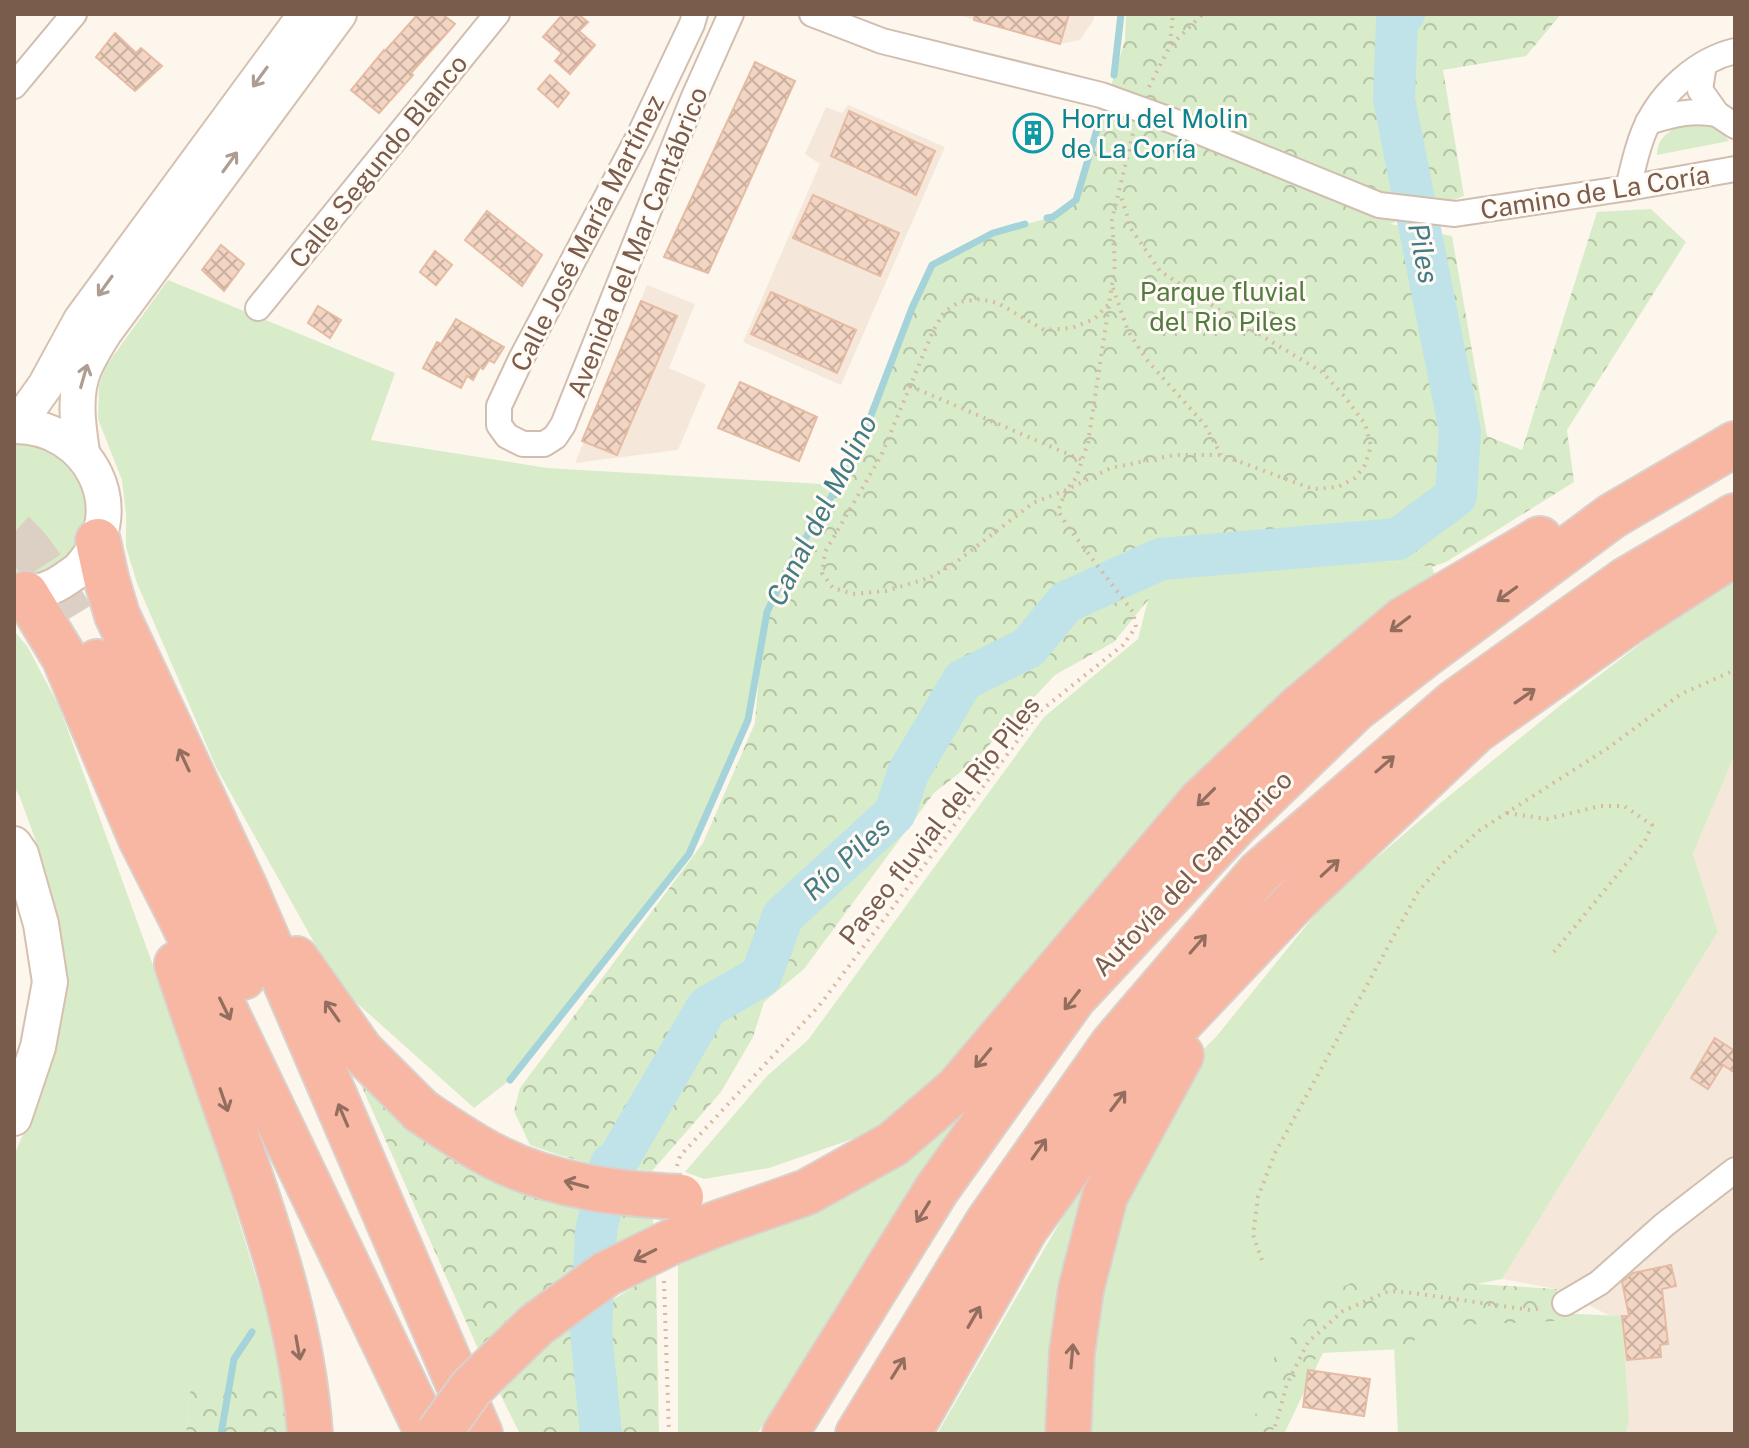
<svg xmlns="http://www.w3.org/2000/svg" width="1749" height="1448" viewBox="0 0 1749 1448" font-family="'Public Sans',sans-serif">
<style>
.residential{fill:#f5e8da}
.grass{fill:#d8ecc9}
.forest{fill:url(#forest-crowns)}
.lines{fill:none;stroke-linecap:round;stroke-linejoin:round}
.stream{stroke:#a5d3da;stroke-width:7}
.river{stroke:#bfe3e8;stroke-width:42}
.building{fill:url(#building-cross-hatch);stroke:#e6bba3;stroke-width:2}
.highway-tunnel{stroke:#dcd0c4;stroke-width:44;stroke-dasharray:44 22;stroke-linecap:butt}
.street-casing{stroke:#d1beb0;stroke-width:28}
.secondary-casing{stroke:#d6c0b0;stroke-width:38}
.highway-casing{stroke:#dad1cd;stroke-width:48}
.path{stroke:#d9b8a5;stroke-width:4;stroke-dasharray:2 6;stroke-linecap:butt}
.street{stroke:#fff;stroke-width:24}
.secondary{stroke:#fff;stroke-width:34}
.highway{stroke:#f7b7a3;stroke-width:44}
.highway-bridge-casing{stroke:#dad1cd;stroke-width:48;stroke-linecap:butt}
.highway-bridge{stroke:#f7b7a3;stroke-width:44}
.oneway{stroke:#af9d94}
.oneway2{stroke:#936e5e}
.labels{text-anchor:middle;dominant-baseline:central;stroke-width:6;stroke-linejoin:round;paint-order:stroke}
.culture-label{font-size:26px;fill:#0d838f;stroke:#fffaf3;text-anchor:start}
.street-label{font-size:26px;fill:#7a5c4d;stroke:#fffaf3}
.park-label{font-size:26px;fill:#537a41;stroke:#fffaf3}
.water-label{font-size:28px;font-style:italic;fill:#437c86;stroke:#fffaf3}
</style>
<defs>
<pattern id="forest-crowns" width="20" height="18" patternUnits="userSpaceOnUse" patternTransform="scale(2)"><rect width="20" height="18" fill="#d8ecc9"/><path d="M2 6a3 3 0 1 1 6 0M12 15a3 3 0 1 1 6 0" fill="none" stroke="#b4c2a5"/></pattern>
<pattern id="building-cross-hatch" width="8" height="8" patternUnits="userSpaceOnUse" patternTransform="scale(2)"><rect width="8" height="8" fill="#f3d5c3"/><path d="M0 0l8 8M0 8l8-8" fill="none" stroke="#cab0a1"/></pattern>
</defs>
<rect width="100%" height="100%" fill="#fdf6ec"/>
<g class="residential">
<polygon points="955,14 1095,14 1093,21 1080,40 1060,44"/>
<polygon points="848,105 945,147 841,385 743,342 820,164 805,154 826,107 842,113"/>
<polygon points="647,285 695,304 669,368 706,384 678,450 575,463"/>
<polygon points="1735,754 1735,1434 1626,1434 1629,1420 1614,1318 1557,1289 1502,1279 1718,932 1693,854"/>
</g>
<g class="grass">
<path d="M1699,120l18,6 12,15 -72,14c-1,-22 24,-31 42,-35z"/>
<polygon points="168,280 395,373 371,440 547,468 839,485 792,560 767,612 748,720 689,854 510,1080 474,1108 339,987 216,767 137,583 126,547 126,514 122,480 98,419 99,385 106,366"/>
<path d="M14,443c99,4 91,137 0,134z"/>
<polygon points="1329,554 1432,567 1438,583 938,1083 890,1126 769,1168 704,1179 685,1172 767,1076 808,1040 1044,717 1138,639 1155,572"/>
<polygon points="1735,571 1735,754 1693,854 1718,932 1502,1279 1343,1311 1284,1434 937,1434 1103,1148 1216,1037 1326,901 1438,805 1562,704"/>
<polygon points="14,631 27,646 59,706 112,852 201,1098 289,1384 191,1384 186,1434 14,1434 14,1156 28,1122 58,934 36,841 19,795 14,787"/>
<polygon points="959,1113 955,1128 757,1434 678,1434 678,1261"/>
<polygon points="1555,1313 1622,1316 1629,1420 1626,1434 1398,1434 1393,1323"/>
</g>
<g class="forest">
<polygon points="1126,14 1561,14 1526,56 1443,70 1464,196 1390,224 1452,236 1487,436 1522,450 1597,212 1651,209 1686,242 1567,430 1574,482 1446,562 1432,567 1329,554 1156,572 1148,600 1114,642 1055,675 973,762 934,793 804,969 764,1002 753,1037 721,1092 652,1171 593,1164 559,1155 530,1145 514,1111 520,1088 703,843 755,723 761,648 767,612 792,560 854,460 912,308 932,265 993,233 1053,217 1076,200 1125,40"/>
<polygon points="358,1078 651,1214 656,1232 483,1360"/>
<polygon points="656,1274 659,1434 520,1434 500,1394 521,1370 575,1322"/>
<polygon points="1364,1277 1557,1289 1555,1321 1431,1326 1404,1349 1322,1353 1287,1384 1272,1434 1249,1434 1275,1355 1334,1291"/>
<polygon points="191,1384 289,1384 294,1434 186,1434"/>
</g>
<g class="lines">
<g class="stream">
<polyline points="1114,75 1121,14"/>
<polyline points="1047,218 1053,217 1076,200 1101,116"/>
<polyline points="510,1080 689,854 748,720 767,612 792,560 854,460 912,308 932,265 993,233 1025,224"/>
<polyline points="221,1434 234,1359 252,1332"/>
</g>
<polyline class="river" points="601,1434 591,1332 596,1231 611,1164 618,1160 707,1007 761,976 783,916 895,813 908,773 963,680 1028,648 1066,602 1161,559 1398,539 1456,496 1460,431 1394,99 1397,20 1404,14"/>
</g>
<g class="building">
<polygon points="418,14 442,14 455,24 411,73 413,75 379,113 351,90 384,50 385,51"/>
<polygon points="563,14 578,14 588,22 579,31 595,45 570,74 555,61 562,53 543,37"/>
<polygon points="975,14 1069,14 1060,44 974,20"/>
<polygon points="115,33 136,53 141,48 162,66 135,91 96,57"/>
<polygon points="755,62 795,81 708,273 664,257"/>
<polygon points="550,75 569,93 558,107 538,89"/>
<polygon points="849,111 935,151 916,195 831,156"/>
<polygon points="1040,120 1045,141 1025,145 1020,124"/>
<polygon points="813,195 899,233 880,276 793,238"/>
<polygon points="487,211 542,255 522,286 465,240"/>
<polygon points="221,245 244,264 224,291 202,270"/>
<polygon points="435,251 452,265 436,285 420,272"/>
<polygon points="771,292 856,330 837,373 751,334"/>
<polygon points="641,301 677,316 617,455 582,441"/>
<polygon points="318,306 341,320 330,338 308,323"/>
<polygon points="456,319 504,347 494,363 489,360 483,369 480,367 473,380 467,376 461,388 423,368 437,342 441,344"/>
<polygon points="740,382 817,417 799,461 718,428"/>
<polygon points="1715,1038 1735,1051 1735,1073 1723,1065 1708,1089 1691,1078"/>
<polygon points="1671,1265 1676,1286 1662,1289 1668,1344 1660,1345 1661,1357 1627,1360 1622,1316 1629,1316 1622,1282 1633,1273"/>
<polygon points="1308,1370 1370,1379 1364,1416 1303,1407"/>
</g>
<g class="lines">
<path class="highway-tunnel" d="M14,533c25,22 41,56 58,84"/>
<defs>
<g id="street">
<polyline points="695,14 692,24 639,136 521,359 499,406 499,425 507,436 523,444 544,444 555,437 563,425 693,99 731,14"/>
<polyline points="812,14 882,41 1101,95 1173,121 1379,205 1455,214 1628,188 1735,169"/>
<polyline points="1704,64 1700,90 1717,114 1735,126"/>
<polyline points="14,86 74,14"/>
<path d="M1648,122c24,-7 44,-13 69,-8"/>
<path d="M1628,188c5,-20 9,-42 18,-61 16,-35 51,-67 89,-76"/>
<polyline points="258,308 497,14"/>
<polyline points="1565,1303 1599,1283 1664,1225 1735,1170"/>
</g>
<g id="secondary">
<polyline points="17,425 45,386 81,320 306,14"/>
<path d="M14,426c75,-1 119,83 67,141 -3,4 -10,8 -14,11 -15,11 -34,17 -53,15"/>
<path d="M82,452c-4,-26 -9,-59 3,-85 5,-12 12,-23 19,-34l235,-319"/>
<polyline points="14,844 21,854 41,924 50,982 38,1047 14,1118"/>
</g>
<g id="highway">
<polyline points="98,541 106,578 117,615 245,888 480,1434"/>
<polyline points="26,594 64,657 141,839 180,916 428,1434"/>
<polyline points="97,662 243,977"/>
<polyline points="296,959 361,1051 421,1111"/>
<path d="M177,964c20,60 41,120 62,180 33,95 64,189 71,290"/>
<polyline points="716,1224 807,1192 893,1144 957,1089 1200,802 1300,707 1403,620 1540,539"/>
<polyline points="785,1434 937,1189 1074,997 1235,825 1355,709 1426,654 1612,516 1735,444"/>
<polyline points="858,1434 988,1222 1113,1044 1259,873 1454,703 1626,580 1735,516"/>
<polyline points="908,1434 1025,1229 1113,1107 1169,1034 1297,899 1475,731 1633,619 1735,553"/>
<polyline points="1068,1434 1072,1352 1081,1289 1105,1196 1181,1055"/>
</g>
</defs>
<use href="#street" class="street-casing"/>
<use href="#secondary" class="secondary-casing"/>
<use href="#highway" class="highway-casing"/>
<g class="path">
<polyline points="1170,44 1173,14"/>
<polyline points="1149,87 1170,46 1203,14"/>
<polyline points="1113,288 1128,331 1146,359 1205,425 1221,455"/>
<polyline points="1108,305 1094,319 1072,328 1044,330 998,303 980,299 959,302 944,312 933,331 881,456 825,552 822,573 833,588 853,594 886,591 929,578 955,563 1033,503 1066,490 1111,468 1174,455 1221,455 1313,489 1338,487 1355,478 1365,465 1371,446 1365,424 1345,397 1322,372 1227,315 1160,271 1132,230 1120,194"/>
<polyline points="910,386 1082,460"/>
<polyline points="1507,813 1547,819 1600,806 1624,806 1652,825 1645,841 1554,952"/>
<polyline points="677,1166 680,1156 819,1006 1039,712 1123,645 1136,627 1133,612 1068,527 1058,511 1066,490 1076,478 1088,443 1115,265 1112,220 1134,129"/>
<polyline points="1262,1260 1253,1235 1258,1197 1275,1153 1418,892 1444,862 1480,830 1608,748 1681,694 1735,670"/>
<polyline points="664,1281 669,1434"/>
<polyline points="1273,1434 1287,1384 1308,1342 1343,1311 1389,1291 1413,1293 1530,1310 1543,1308"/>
</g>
<use href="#street" class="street"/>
<use href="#secondary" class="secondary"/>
<use href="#highway" class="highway"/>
<defs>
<g id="highway-bridge">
<path d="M421,1111c24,16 48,33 74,46 57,29 123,37 186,40"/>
<polyline points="438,1434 471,1388 536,1325 606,1274 669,1243 716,1224"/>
</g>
</defs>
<use href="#highway-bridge" class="highway-bridge-casing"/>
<use href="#highway-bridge" class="highway-bridge"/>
</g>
<defs><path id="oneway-shaft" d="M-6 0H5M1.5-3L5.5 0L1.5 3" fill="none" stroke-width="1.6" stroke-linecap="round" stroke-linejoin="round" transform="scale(2)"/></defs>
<g class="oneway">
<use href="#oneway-shaft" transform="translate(260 77) rotate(126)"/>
<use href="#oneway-shaft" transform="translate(230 162) rotate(-54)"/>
<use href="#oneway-shaft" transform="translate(105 286) rotate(126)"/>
<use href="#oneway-shaft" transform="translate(84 376) rotate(-74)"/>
</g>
<g class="oneway2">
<use href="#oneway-shaft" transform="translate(1507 594) rotate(144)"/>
<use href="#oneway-shaft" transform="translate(1400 624) rotate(143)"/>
<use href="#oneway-shaft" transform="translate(1525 696) rotate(-35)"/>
<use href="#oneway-shaft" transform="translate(184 760) rotate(-115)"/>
<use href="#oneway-shaft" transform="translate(1385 764) rotate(-41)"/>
<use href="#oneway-shaft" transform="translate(1206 797) rotate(135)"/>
<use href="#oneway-shaft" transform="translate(1330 868) rotate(-43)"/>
<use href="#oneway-shaft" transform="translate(1198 944) rotate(-49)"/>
<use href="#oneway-shaft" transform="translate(1072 1000) rotate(128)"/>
<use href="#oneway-shaft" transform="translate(225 1009) rotate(64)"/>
<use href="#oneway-shaft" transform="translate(332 1011) rotate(-125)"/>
<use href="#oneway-shaft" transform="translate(983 1058) rotate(130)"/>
<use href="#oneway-shaft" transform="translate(224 1100) rotate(71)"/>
<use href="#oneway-shaft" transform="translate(1118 1101) rotate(-53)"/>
<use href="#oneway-shaft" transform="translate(343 1115) rotate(-113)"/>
<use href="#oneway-shaft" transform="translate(1039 1149) rotate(-55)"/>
<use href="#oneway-shaft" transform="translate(576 1184) rotate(-165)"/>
<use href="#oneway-shaft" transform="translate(923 1212) rotate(122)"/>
<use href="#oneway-shaft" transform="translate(645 1255) rotate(153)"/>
<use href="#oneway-shaft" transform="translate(974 1317) rotate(-60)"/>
<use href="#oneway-shaft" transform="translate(298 1348) rotate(80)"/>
<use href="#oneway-shaft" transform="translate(1072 1356) rotate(-85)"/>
<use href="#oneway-shaft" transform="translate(898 1368) rotate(-58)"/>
</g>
<defs>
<symbol id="building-ring" viewBox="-11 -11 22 22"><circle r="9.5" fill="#fffaf3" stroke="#0f9aa8" stroke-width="1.5"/><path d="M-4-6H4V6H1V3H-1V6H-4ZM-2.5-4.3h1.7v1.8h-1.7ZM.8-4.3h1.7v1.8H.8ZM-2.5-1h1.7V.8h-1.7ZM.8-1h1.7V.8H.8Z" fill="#0f9aa8"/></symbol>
</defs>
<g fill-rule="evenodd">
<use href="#building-ring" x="1011" y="111" width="44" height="44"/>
</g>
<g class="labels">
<g class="culture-label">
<text x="1061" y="118">Horru del Molin<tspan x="1061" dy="30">de La Coría</tspan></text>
</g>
<g class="street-label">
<text transform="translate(378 161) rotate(-51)">Calle Segundo Blanco</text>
<text transform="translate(1595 192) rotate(-9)">Camino de La Coría</text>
<text transform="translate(587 233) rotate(-63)">Calle José María Martínez</text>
<text transform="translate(637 242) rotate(-68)">Avenida del Mar Cantábrico</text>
<text transform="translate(939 820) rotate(-52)">Paseo fluvial del Rio Piles</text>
<text transform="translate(1192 873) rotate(-46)">Autovía del Cantábrico</text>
</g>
<g class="park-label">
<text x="1223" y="291">Parque fluvial<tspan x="1223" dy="30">del Rio Piles</tspan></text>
</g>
<g class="water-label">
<text transform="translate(1424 253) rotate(79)">Piles</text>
<text transform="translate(821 510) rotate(-63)">Canal del Molino</text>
<text transform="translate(846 858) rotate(-43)">Río Piles</text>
</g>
</g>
<rect width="1749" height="1448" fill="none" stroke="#7a5c4d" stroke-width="32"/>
</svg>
